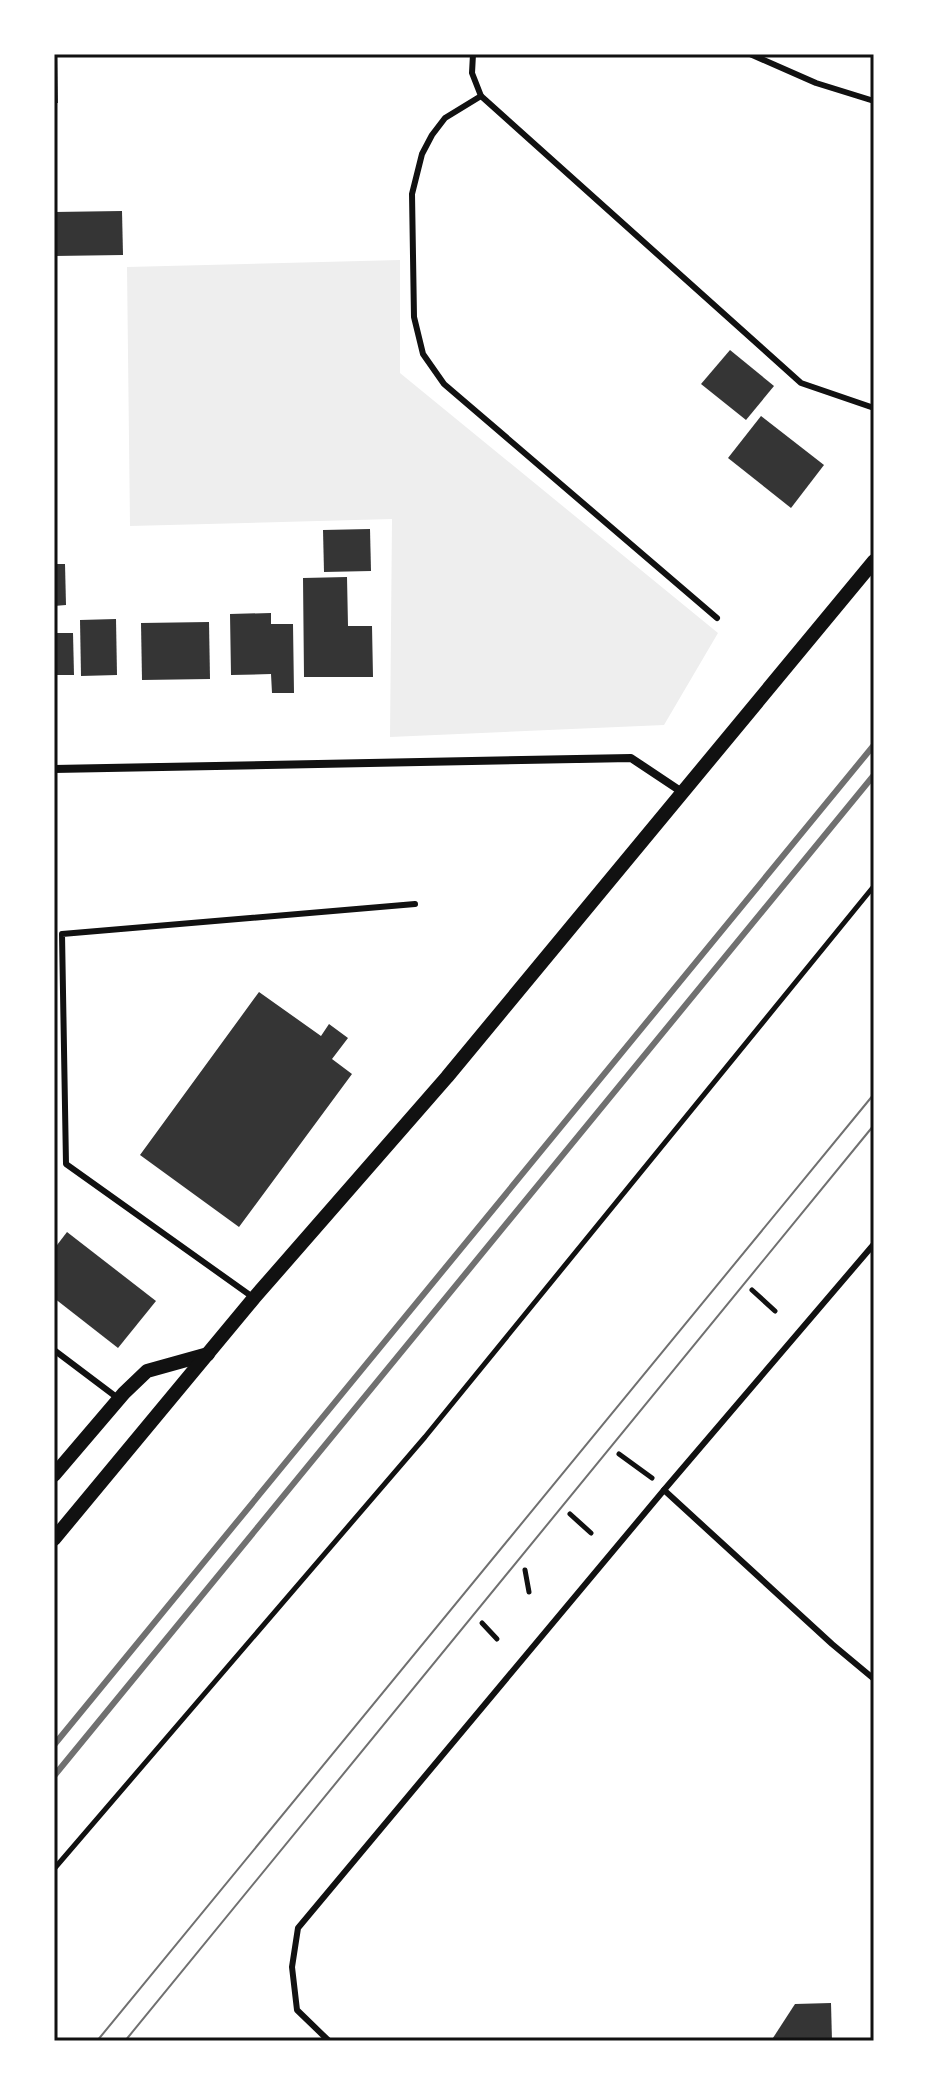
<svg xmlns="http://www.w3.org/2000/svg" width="928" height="2095" viewBox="0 0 928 2095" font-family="'DM Sans',sans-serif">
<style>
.green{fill:#eee}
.building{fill:#353535}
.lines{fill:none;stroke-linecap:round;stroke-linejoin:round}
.path{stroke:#111;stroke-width:5}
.service{stroke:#111;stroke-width:6}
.minor{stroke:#111;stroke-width:8}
.tertiary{stroke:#111;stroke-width:14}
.tram{stroke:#707070;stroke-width:2}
.rail{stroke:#707070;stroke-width:6}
.neatline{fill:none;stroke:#111;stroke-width:3}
</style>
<rect width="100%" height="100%" fill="#fff"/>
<polygon class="green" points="400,260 400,373 718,633 664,725 390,737 392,519 130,526 127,267"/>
<g class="building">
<polygon points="54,54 57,54 58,103 54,103"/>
<polygon points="122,211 123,255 54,256 54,212"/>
<polygon points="730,350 774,386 746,420 701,384"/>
<polygon points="761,416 824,465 791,508 728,458"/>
<polygon points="370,529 371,571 324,572 323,530"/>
<polygon points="54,564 65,564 66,605 54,606"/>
<polygon points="347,577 348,626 372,626 373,677 304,677 303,578"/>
<polygon points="271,613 271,624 293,624 294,693 272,693 271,674 231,675 230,614"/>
<polygon points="116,619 117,675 81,676 80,620"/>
<polygon points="209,622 210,679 142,680 141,623"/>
<polygon points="54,633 73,633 74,675 54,675"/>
<polygon points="259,992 321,1036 329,1024 348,1038 332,1059 352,1074 239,1227 140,1155"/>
<polygon points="67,1232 156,1301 118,1348 54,1298 54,1249"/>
<polygon points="831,2003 832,2041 771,2041 795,2004"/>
</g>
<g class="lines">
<g class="path">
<polyline points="752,1290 775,1311"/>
<polyline points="619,1454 652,1478"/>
<polyline points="570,1514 591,1533"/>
<polyline points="525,1570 529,1592"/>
<polyline points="482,1623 497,1639"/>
<polyline points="54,1869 425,1437 874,886"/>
</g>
<g class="service">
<polyline points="473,54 472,73 481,96 801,383 874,408"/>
<polyline points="750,54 816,83 874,101"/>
<polyline points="481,96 445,118 432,135 422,154 412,194 414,317 423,354 444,384 717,618"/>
<polyline points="254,1298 66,1164 62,934 415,904"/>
<polyline points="54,1350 119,1399"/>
<polyline points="664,1490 832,1644 874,1679"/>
<polyline points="329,2041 297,2010 292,1967 298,1928 664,1490 874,1244"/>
</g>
<polyline class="minor" points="54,769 631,758 682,792"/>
<g class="tertiary">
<polyline points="54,1475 124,1393 147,1371 208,1354"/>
<polyline points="54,1539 254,1298 447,1077 874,561"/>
</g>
<g class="tram">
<polyline points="97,2041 874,1094"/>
<polyline points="125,2041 874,1125"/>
</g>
<g class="rail">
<polyline points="54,1745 874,745"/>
<polyline points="54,1776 874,775"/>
</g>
</g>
<rect width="928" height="2095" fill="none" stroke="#ffffff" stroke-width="112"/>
<rect x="56" y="56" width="816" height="1983" class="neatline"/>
</svg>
